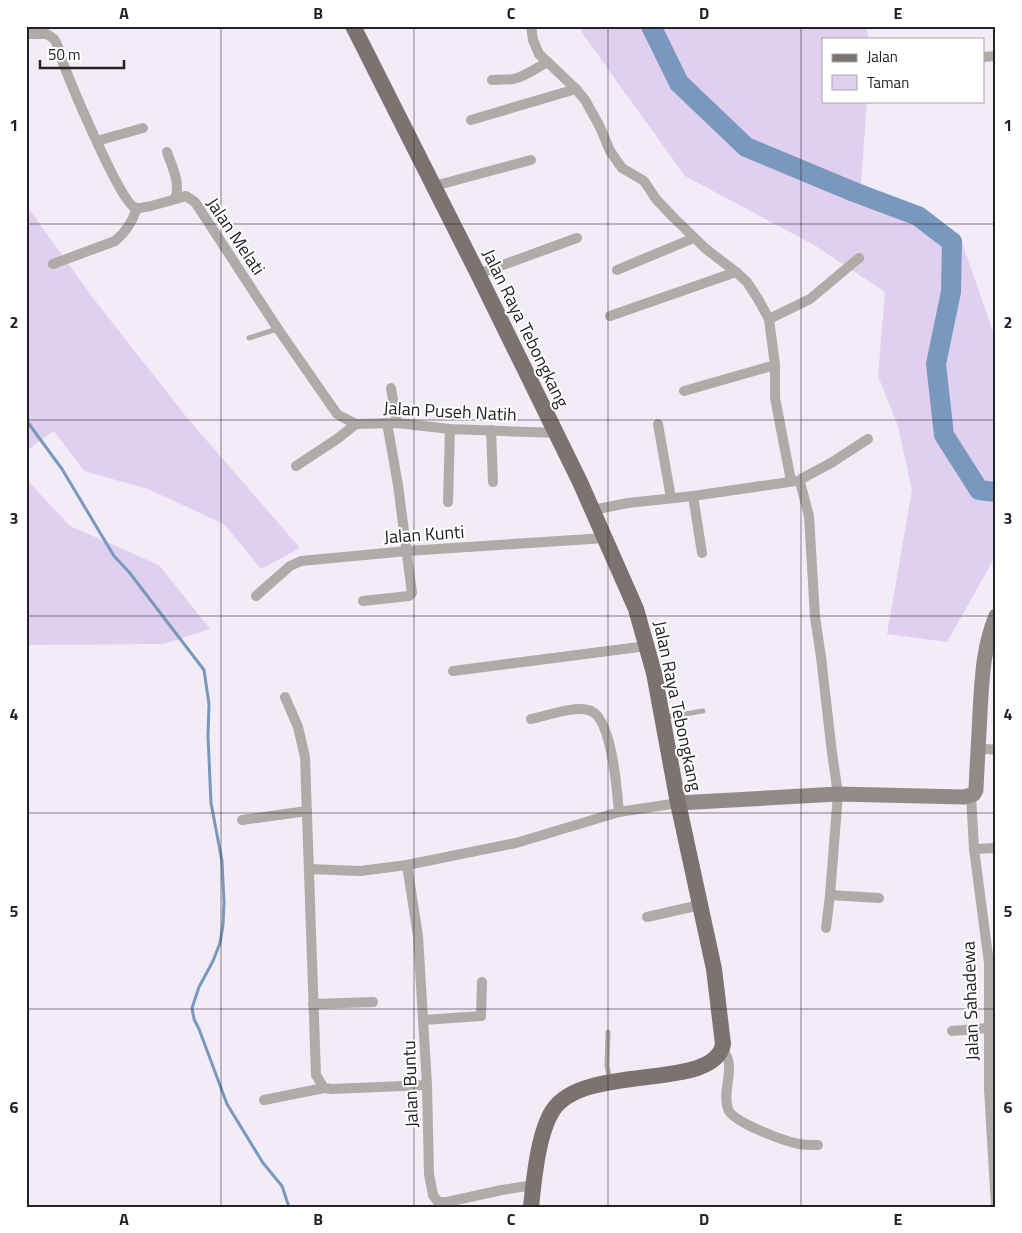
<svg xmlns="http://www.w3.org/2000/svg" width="1022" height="1233" viewBox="0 0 1022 1233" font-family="'Titillium Web',sans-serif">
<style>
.green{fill:#e0cfee}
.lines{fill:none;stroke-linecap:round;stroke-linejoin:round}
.stream{stroke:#7998bd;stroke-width:3}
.river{stroke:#7998bd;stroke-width:20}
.lane{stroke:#b0aba9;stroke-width:5}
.street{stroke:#b0aba9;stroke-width:10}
.secondary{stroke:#928a87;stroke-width:15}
.primary{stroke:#7c726f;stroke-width:16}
.grid{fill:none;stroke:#242226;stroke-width:1;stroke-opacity:0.55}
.labels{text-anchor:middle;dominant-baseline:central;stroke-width:4;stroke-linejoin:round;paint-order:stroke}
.street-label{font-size:18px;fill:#242226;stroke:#fff}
.neatline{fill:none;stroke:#242226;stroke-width:2}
.grid-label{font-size:16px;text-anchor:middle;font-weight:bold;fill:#242226}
</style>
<rect width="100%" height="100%" fill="#f2ecf7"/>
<g class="green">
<polygon points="582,26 866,26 869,39 823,39 823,101 867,101 861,183 959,234 996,340 996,555 947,642 887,634 912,490 898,426 878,376 885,292 814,245 685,176 582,33"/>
<polygon points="26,205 93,298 188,419 300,548 261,569 224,524 148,489 84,471 54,431 26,451"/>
<polygon points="26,479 70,526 159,565 210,629 164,644 26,645"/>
</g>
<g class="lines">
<polyline class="stream" points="26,420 62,469 114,556 129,572 204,670 209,704 208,736 211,803 222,861 224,902 223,925 220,943 213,961 199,987 192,1008 194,1019 199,1029 227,1104 263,1163 282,1186 289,1207"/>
<polyline class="river" points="651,26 679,83 746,147 854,192 918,216 952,242 951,292 936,364 944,435 979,490 996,492"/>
<g class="lane">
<polyline points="249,338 277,329"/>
<polyline points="666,717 703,711"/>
<polyline points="608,1032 607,1066 610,1079"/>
</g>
<g class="street">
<polyline points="531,26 533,40 539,54 576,89 585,100 600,127 610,151 622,168 644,181 656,199 673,217 706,249 736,272 747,282 758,299 769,319 775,365 775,398 791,481"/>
<path d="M26,34h21l7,5c4,5 5,11 7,18 8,23 58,142 73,150 7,4 43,-9 52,-11l9,6 83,127 59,85 7,4 12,6 41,-1 53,6 106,4"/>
<polyline points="983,57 996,56"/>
<path d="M492,80c8,-1 14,0 21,-1 12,-2 24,-11 34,-17"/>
<polyline points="471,120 576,89"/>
<polyline points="97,141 143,128"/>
<path d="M167,152c5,15 14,31 8,47"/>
<polyline points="434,186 531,160"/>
<path d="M53,264l62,-23c10,-8 18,-21 22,-33"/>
<polyline points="617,270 694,238"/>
<polyline points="478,274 577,238"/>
<polyline points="610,316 736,272"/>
<polyline points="769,319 810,299 859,258"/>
<polyline points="391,388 397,423"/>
<polyline points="684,391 775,365"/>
<polyline points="658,424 671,498"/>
<polyline points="491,430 493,482"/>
<polyline points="296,466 337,439 356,424"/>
<polyline points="800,482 809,516 815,617 821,657 832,753 838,794 830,895 826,928"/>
<polyline points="800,482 801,479 831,463 868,439"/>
<polyline points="693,496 702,553"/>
<polyline points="448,502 450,429"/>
<polyline points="593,510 628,503 693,496 796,481"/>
<polyline points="256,596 290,566 301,561 407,551 605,538"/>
<polyline points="363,601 409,596 412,593 398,485 387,423"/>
<polyline points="453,671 647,646"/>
<polyline points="285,697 298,727 305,757 316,1075 324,1088 332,1089 427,1085"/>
<path d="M531,719c16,-3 41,-13 57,-9 24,4 29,81 31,102"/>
<polyline points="978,748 996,750"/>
<polyline points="971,795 974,849 989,963 989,1089 996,1207"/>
<polyline points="242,820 307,811"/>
<polyline points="974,849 996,848"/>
<polyline points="407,865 418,936 427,1085 429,1174 433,1195 438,1202"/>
<polyline points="310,869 360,871 407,865 516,843 619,812 678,803"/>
<polyline points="830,895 879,898"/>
<polyline points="647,917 700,905"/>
<polyline points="313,1004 373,1002"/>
<polyline points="424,1020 481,1016 482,982"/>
<polyline points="952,1031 988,1028"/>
<path d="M722,1049c16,18 -1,39 6,60 4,13 56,32 71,35 6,1 13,1 19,1"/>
<polyline points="264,1100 324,1088"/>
<polyline points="438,1202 447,1202 502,1190 534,1185"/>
</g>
<path class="secondary" d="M678,803l160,-9 126,3 10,-3 2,-4c1,-26 3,-52 4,-78 2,-33 3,-65 16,-96"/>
<path class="primary" d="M353,26l125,248 102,208 56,127 18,64 24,130 36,166 9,75c-8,48 -138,18 -170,66 -15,23 -19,69 -22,97"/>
</g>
<path class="grid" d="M221,26v1181M414,26v1181M608,26v1181M801,26v1181M26,224h970M26,420h970M26,616h970M26,813h970M26,1009h970"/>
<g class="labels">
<g class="street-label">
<text transform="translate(236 236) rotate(56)">Jalan Melati</text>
<text transform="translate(526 328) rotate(64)">Jalan Raya Tebongkang</text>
<text transform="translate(450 411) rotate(3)">Jalan Puseh Natih</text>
<text transform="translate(424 534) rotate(-4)">Jalan Kunti</text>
<text transform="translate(678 706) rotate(78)">Jalan Raya Tebongkang</text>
<text transform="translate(970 1001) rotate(-92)">Jalan Sahadewa</text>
<text transform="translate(410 1084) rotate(-92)">Jalan Buntu</text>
</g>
</g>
<rect width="1022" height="1233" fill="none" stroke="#ffffff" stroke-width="55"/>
<rect x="822" y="38" width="162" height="65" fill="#ffffff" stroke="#a7a7a8"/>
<rect x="832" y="54" width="25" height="8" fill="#7c726f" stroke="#a7a7a8"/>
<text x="867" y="62" font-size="15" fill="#242226">Jalan</text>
<rect x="832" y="75" width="25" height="15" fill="#e0cfee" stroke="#a7a7a8"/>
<text x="867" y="88" font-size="15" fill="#242226">Taman</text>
<path d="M40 60v8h84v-8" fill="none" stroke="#242226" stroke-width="2.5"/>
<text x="48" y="60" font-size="15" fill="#242226" stroke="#ffffff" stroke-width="4" paint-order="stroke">50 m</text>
<rect x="28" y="28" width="966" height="1178" class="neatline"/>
<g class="grid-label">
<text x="124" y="19">A</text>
<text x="318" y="19">B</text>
<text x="511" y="19">C</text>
<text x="704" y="19">D</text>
<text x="898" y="19">E</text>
<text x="14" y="131">1</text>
<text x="1008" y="131">1</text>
<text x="14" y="328">2</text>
<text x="1008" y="328">2</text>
<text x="14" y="524">3</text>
<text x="1008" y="524">3</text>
<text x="14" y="720">4</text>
<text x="1008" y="720">4</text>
<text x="14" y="917">5</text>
<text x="1008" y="917">5</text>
<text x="14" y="1113">6</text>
<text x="1008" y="1113">6</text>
<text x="124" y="1225">A</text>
<text x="318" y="1225">B</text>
<text x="511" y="1225">C</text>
<text x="704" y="1225">D</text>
<text x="898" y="1225">E</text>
</g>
</svg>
